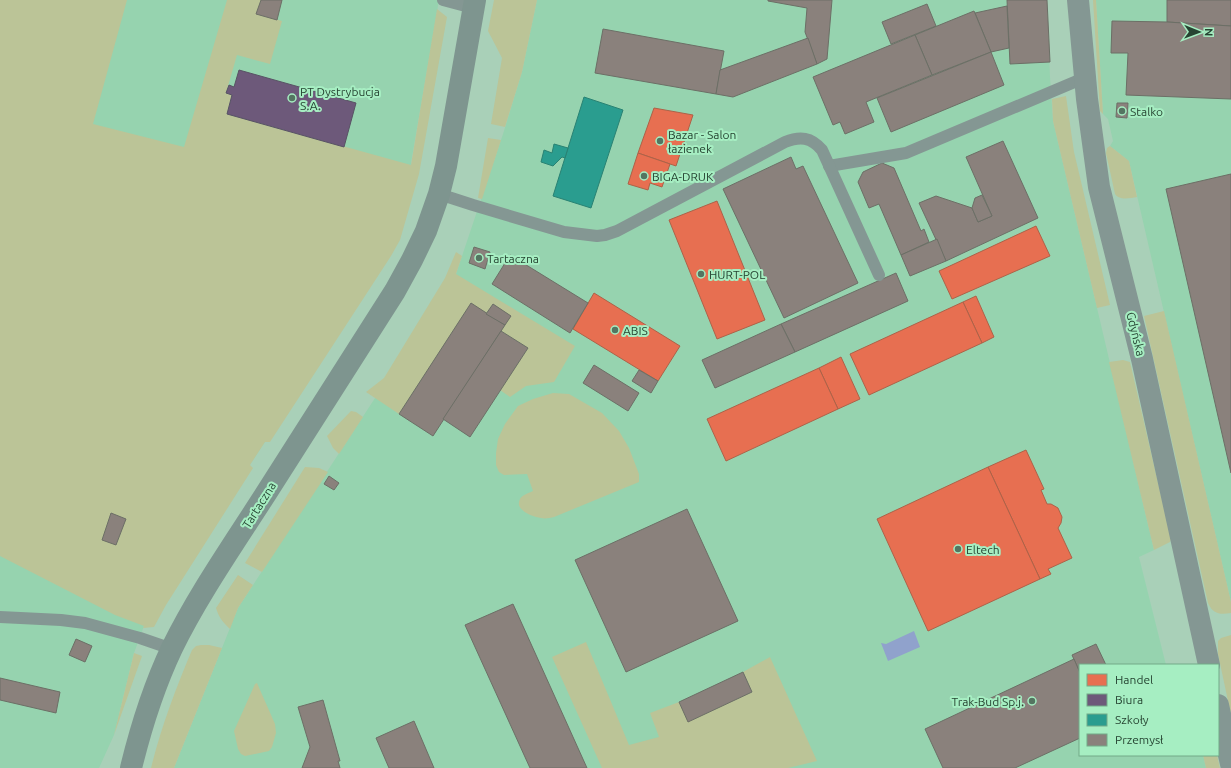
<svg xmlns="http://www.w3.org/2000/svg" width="1231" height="768" viewBox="0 0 1231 768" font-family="Ubuntu,sans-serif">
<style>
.built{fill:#96d3af}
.green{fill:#bbc497}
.water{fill:#90a2cc}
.shops{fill:#e76f51;stroke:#ad6248}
.offices{fill:#6d597a;stroke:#585364}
.schools{fill:#2a9d8f;stroke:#298273}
.industry{fill:#8a817c;stroke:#6c6f66}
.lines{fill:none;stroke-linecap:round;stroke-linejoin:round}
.lane{stroke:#849793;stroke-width:12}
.street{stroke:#849793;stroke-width:22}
.secondary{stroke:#7e958f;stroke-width:22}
.poi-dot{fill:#547561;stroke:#a6eec2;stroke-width:1.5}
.labels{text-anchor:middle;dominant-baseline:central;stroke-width:4;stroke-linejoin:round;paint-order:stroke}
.poi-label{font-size:12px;fill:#264432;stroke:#a6eec2;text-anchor:start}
.street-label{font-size:12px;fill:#264432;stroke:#a6eec2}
</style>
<rect width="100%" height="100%" fill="#a9d0b8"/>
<g class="built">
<polygon points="0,0 439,0 398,239 144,626 134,653 114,735 99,768 0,768"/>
<polygon points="537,0 1047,0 1050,77 1053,121 1154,550 1139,557 1166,665 1080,665 1080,755 1203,755 1206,768 174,768 238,608 456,274 503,134 522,72"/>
<polygon points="1096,0 1231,0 1231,602 1129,161 1110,146 1113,141 1108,119 1103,114"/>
</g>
<g class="green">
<polygon points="0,0 127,0 93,124 184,147 227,0 261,0 257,14 282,21 270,64 237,55 226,93 232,95 227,114 411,165 437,9 447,17 419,174 400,240 391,256 270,442 265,442 250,465 253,468 166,605 154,627 143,628 144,626 115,615 0,556"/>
<polygon points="494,0 537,0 522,72 505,127 491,124 502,58 488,31"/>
<polygon points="1093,0 1096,0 1103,114 1100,111"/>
<polygon points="1066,96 1074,152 1079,173 1110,305 1097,308 1053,121 1052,99"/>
<polygon points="488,138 501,140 482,199 478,198"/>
<path d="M1110,146l19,15 8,36c-7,1 -17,4 -22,-3l-9,-41 1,-5z"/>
<polygon points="456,252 462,256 456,274 575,346 554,382 526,386 510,397 500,390 528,348 501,331 510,316 493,304 486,314 471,304 399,414 366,392 384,378 445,278"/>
<path d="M1164,311l67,291v11c-11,2 -18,1 -23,-10l-64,-287z"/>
<polygon points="1123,360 1130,362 1171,539 1170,542 1154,550 1109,362"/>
<path d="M553,393l16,1 33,19 17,18 10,17 10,26v8l-85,35c-4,1 -9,2 -13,1 -8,-1 -27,-8 -21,-19 2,-4 9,-6 13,-8l-6,-17 -23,1 -5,-3 -3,-7v-12l2,-14 7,-15 13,-18 15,-7z"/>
<polygon points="351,411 356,412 363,417 339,454 333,448 327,436"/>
<polygon points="305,467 319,468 328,472 262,572 245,563"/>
<path d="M238,575l15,10 -15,23 -8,21c-7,-7 -11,-11 -14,-21z"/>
<polygon points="1231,635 1231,715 1218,654 1218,641 1221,638"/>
<polygon points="586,642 629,745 659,737 650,713 679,702 688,721 752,692 743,672 770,657 817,761 788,768 602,768 552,657"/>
<path d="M201,645h8l13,3 -48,120h-23c10,-41 25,-80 41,-118l4,-4z"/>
<polygon points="134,653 142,656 114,735"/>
<polygon points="257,683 275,724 276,733 272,747 269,751 245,756 241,754 238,749 234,731 255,684"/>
<polygon points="1203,755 1217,755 1220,768 1206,768"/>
</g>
<polygon class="water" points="914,631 920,647 888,661 881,643 886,644"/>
<g class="shops">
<polygon points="654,108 693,115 676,166 638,153"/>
<polygon points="638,153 670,164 662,187 650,183 648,190 628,184"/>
<polygon points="717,201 765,320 717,339 669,220"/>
<polygon points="1036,226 1050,256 952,299 939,271"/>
<polygon points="594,293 680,346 658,381 573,329"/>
<polygon points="976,296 994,337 982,343 963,302"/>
<polygon points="963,302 982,343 869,395 850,354"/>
<polygon points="841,357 860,399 838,409 819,368"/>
<polygon points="819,368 838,409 726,461 707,419"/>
<polygon points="1026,450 1044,489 1041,490 1047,504 1051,504 1058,508 1062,517 1061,523 1058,528 1072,558 1048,569 1051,574 1040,579 988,467"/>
<polygon points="988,467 1040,579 928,631 877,519"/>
</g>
<polygon class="offices" points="239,70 356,103 344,147 227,114 232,95 226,93 229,85 234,87"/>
<g class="schools">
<polygon points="584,97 623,110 591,208 553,196"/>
<polygon points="554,144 568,148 565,158 562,157 553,166 541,162 544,150 552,153"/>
</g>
<g class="industry">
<polygon points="261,0 282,0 277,20 256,14"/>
<polygon points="768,0 832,0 827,59 817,64 805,32 807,8 768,1"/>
<polygon points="1007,0 1047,0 1050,62 1010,64"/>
<polygon points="1167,0 1231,0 1231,26 1167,22"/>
<polygon points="927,4 936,26 891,44 882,22"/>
<polygon points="1007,6 1009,48 991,52 975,13"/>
<polygon points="974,11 991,52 932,75 915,35"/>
<polygon points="1112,21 1167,22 1231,26 1231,99 1126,95 1128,53 1111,53"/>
<polygon points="603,29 724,51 716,94 595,73"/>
<polygon points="915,35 932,75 866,102 874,122 845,134 840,122 833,125 813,77"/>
<polygon points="808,38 817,64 733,97 716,94 720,70"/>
<polygon points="991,52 1004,85 891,132 877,98"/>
<polygon points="1117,103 1128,103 1127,118 1116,117"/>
<polygon points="1003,141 1038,218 946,261 919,203 936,196 972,208 978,222 992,216 966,157"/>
<polygon points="791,157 796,169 803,166 858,283 784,318 723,189"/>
<polygon points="882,163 894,168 921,231 924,229 929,242 901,255 879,204 869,208 858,182 863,172"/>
<polygon points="1231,174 1231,473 1166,189"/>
<polygon points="982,195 992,216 978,222 972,208 975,198"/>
<polygon points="937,239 946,261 910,276 901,255"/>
<polygon points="474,247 490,252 485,269 469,263"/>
<polygon points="510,255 588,303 570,333 492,284"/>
<polygon points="896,273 908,301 795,352 781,324"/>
<polygon points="471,303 505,325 433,436 399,414"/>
<polygon points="493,304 511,316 505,325 486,314"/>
<polygon points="781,324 795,352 715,388 702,360"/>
<polygon points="501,331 528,348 470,437 443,419"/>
<polygon points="594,365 639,393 628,411 583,383"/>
<polygon points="639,370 658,381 651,393 632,381"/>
<polygon points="329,476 339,483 334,490 324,484"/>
<polygon points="687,509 738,621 626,672 575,560"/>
<polygon points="111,513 126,519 116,545 102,540"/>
<polygon points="513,604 587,768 530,768 465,625"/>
<polygon points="76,639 92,646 85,662 69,655"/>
<polygon points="1096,644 1106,665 1080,665 1080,673 1072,655"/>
<polygon points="1074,659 1080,673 1080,738 1015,768 943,768 925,729"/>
<polygon points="743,672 752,692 688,722 679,702"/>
<polygon points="0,678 60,692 56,713 0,700"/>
<polygon points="323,700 340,761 338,761 340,768 302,768 310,747 298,707"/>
<polygon points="414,721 434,768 389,768 376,738"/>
</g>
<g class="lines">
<g class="lane">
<polyline points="443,0 473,8"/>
<polyline points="829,166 906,153 1084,78"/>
<path d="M439,194l34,11 91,27 33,4 8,-1 12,-4 168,-89c15,-6 26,-5 37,8l57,125"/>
<polyline points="0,617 61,620 85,623 140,638 172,649"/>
</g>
<g class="street">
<polyline points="1078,0 1087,99 1099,187 1142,359 1209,665"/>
<polyline points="1218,705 1231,764"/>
</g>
<path class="secondary" d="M131,768c10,-41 23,-82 41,-120 26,-53 61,-103 93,-153 43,-68 86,-136 130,-204l17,-31 14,-29 13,-37 7,-28 29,-166"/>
</g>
<g class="poi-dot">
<circle cx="292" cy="98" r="4"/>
<circle cx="1122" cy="111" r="4"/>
<circle cx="660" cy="141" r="4"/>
<circle cx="644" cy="176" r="4"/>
<circle cx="479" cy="258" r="4"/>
<circle cx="701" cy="274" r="4"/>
<circle cx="615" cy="330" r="4"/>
<circle cx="958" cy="549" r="4"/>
<circle cx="1032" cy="701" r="4"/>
</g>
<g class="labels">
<g class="poi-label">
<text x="300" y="91">PT Dystrybucja<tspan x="300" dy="14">S.A.</tspan></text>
<text x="1130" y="111">Stalko</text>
<text x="668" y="134">Bazar - Salon<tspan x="668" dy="14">łazienek</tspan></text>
<text x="652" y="176">BIGA-DRUK</text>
<text x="487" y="258">Tartaczna</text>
<text x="709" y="274">HURT-POL</text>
<text x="623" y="330">ABIS</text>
<text x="966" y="549">Eltech</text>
<text x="1024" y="701" text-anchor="end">Trak-Bud Sp.j.</text>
</g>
<g class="street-label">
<text transform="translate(1136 334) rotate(76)">Gdyńska</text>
<text transform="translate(259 505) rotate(-58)">Tartaczna</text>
</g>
</g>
<rect x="1079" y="664" width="140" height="92" fill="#a6eec2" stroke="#73aa88"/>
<rect x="1087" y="674" width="20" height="12" fill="#e76f51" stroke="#73aa88"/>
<text x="1115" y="684" font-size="12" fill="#264432">Handel</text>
<rect x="1087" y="694" width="20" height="12" fill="#6d597a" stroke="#73aa88"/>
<text x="1115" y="704" font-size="12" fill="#264432">Biura</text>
<rect x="1087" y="714" width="20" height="12" fill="#2a9d8f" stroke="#73aa88"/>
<text x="1115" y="724" font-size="12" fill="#264432">Szkoły</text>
<rect x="1087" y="734" width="20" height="12" fill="#8a817c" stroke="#73aa88"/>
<text x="1115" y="744" font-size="12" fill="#264432">Przemysł</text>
<g transform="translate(1199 32) rotate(91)" stroke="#a6eec2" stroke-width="3" paint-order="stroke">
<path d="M0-3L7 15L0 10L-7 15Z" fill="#264432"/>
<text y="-6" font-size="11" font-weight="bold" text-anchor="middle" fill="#264432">N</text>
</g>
</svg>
